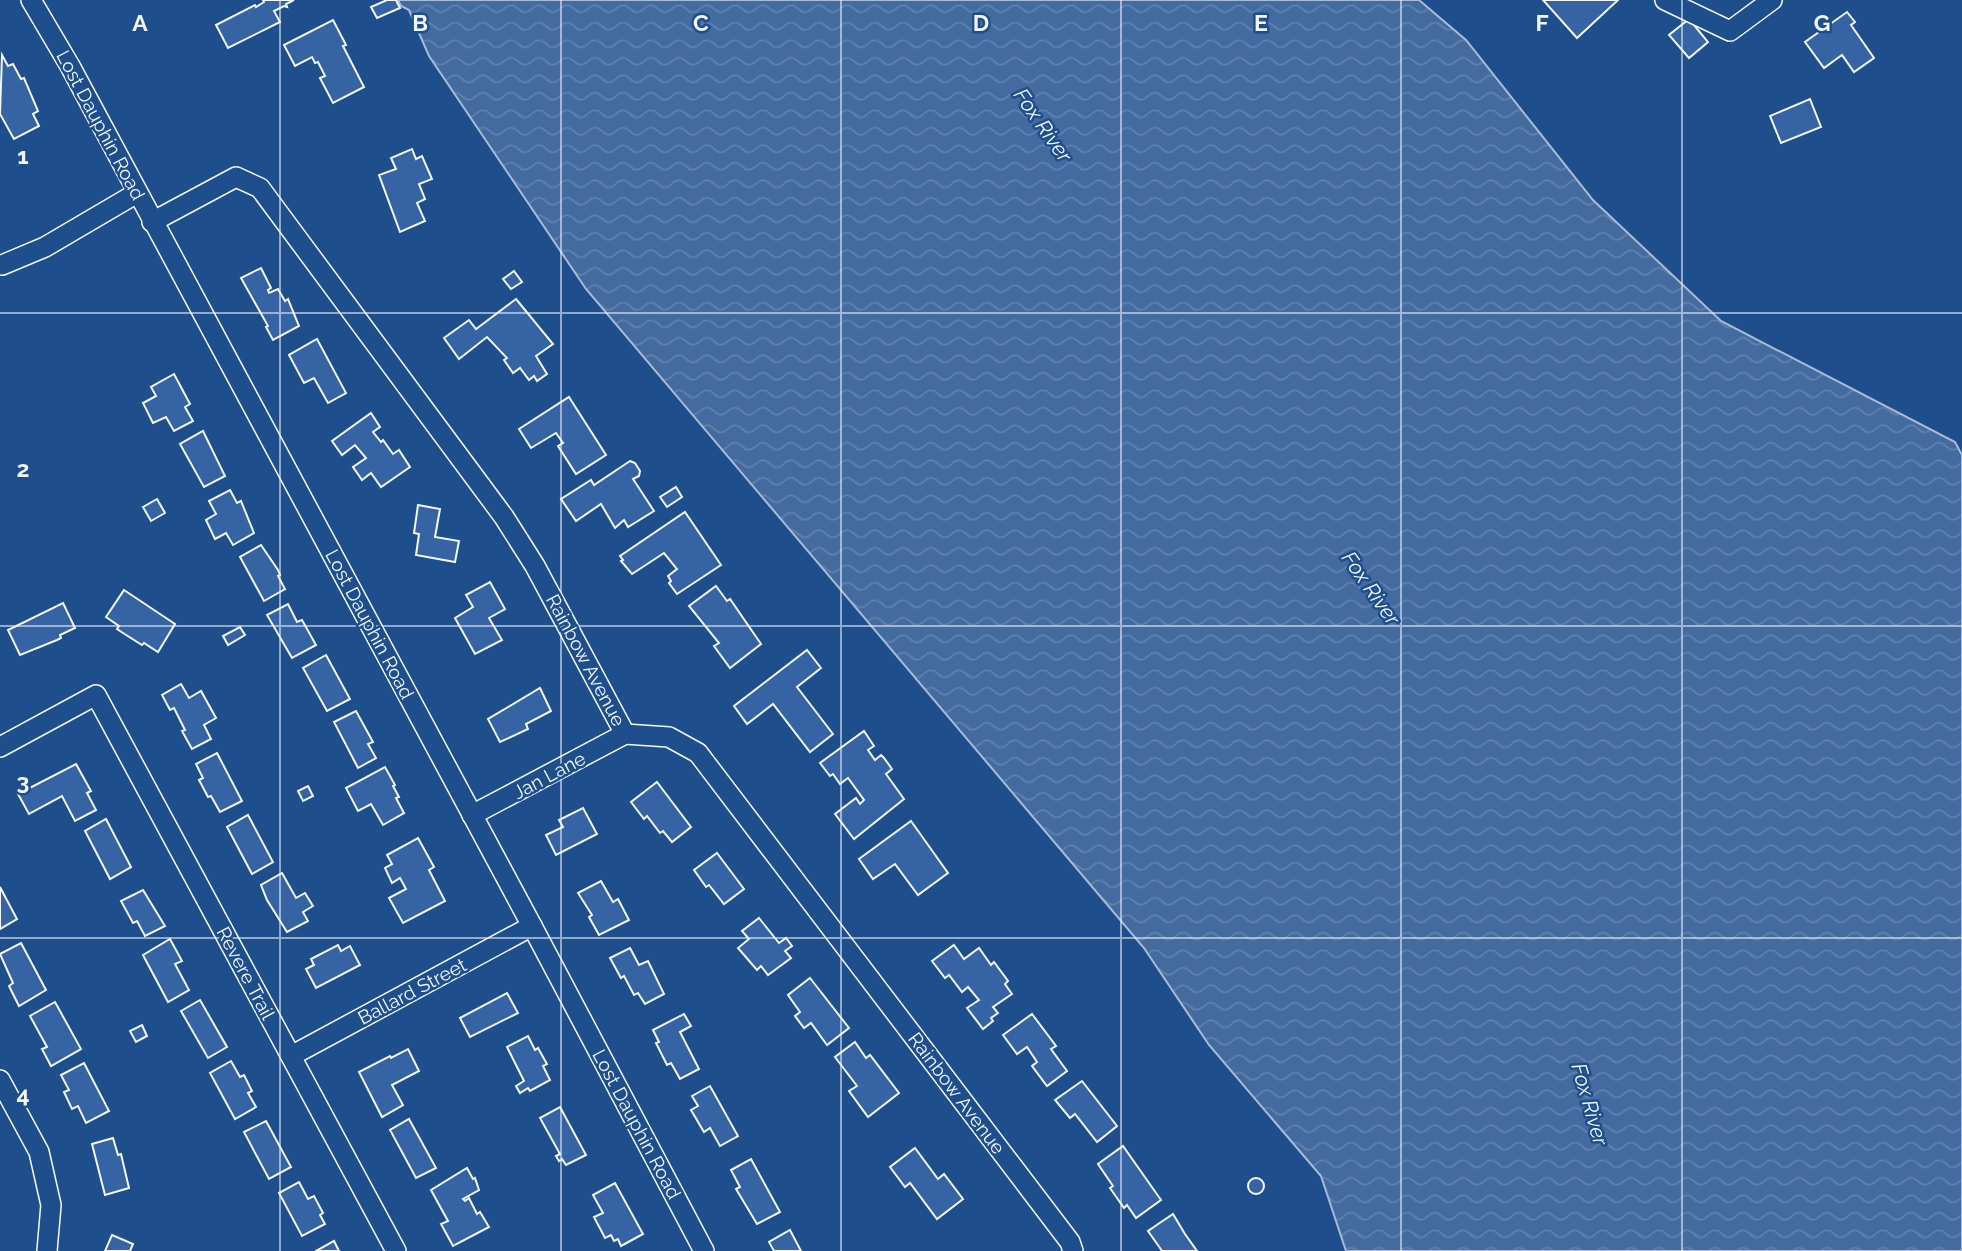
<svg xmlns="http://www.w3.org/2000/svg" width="1962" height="1251" viewBox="0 0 1962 1251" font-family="Raleway,sans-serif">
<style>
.water{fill:url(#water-waves);stroke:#a8bbd7;stroke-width:2}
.building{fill:#3563a3;stroke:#f2f6ff;stroke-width:2}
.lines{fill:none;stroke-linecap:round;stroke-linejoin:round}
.minor-casing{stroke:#f2f6ff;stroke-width:22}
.minor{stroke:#1f4e8c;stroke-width:19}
.grid{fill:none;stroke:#f2f6ff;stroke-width:2;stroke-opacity:0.55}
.labels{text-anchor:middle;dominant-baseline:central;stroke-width:5;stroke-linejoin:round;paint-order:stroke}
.street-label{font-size:19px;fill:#f2f6ff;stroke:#1f4e8c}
.water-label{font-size:21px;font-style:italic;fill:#f2f6ff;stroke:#1f4e8c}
.grid-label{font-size:23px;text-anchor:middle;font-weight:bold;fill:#f2f6ff;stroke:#1f4e8c;stroke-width:5;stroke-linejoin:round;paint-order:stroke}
</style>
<defs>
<pattern id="water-waves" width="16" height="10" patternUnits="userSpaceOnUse" patternTransform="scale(1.75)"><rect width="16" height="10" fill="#446ba0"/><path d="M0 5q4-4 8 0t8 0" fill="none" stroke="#5f81ae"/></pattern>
</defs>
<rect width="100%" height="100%" fill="#1f4e8c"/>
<polygon class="water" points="398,0 1419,0 1466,40 1593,200 1721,321 1955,442 1962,455 1962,1251 1346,1251 1321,1176 1209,1045 1144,948 586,289 429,56 409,10 401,6"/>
<g class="building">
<polygon points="263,0 294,0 286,4 287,7 284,6 274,11 280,22 228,48 216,25 255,5 256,7 264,2"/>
<polygon points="387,0 396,0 400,8 377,18 371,7"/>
<polygon points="1543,0 1618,0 1577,38"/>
<polygon points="1847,12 1855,22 1851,25 1874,58 1854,72 1842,55 1824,68 1805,42"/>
<polygon points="1689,19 1708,42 1689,58 1669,35"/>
<polygon points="333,20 346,45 343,46 364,87 333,103 320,78 325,76 318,62 315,63 312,57 295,66 284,45"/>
<polygon points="2,55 8,66 13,64 21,79 24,78 38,111 33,114 39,126 14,139 0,114"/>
<polygon points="1810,99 1821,127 1781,143 1770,116"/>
<polygon points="412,149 416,159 422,156 432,179 419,184 425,199 417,203 425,221 400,232 379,175 396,169 391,158"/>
<polygon points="261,268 271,288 268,290 269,293 278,289 285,301 288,299 299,326 273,340 266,327 268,326 241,278"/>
<polygon points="514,271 522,282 511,289 503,279"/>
<polygon points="516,299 553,344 536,356 547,374 537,381 534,376 529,380 520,368 513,373 504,360 507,358 487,337 459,359 444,338 469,320 476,329"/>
<polygon points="317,339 346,393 328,403 314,378 304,383 289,355"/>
<polygon points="174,374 190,404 185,407 193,421 174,431 166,417 153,423 143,403 156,396 151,387"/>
<polygon points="569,397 606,455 576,474 558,446 563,443 556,433 531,448 519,429"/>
<polygon points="371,413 380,427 373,432 381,442 383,440 393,454 399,450 410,467 381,487 371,473 362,480 353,467 366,458 355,445 342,455 332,441"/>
<polygon points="203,431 225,476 204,487 180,444"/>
<polygon points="630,461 635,463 640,471 639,476 633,479 654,511 628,527 624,520 615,528 601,504 576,521 561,499 591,480 594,485"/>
<polygon points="676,487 682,497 667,507 660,497"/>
<polygon points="230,490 237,503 241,501 254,533 233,545 226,533 215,539 206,520 216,514 209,501"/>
<polygon points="157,499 165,513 151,521 143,507"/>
<polygon points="418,505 440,509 435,537 459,541 455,562 416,555 419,534 414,533"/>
<polygon points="685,512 721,565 677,594 669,583 671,581 668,576 677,569 664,553 632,574 621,561 623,560 620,556"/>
<polygon points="261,545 278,570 280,575 278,576 285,589 264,601 240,557"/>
<polygon points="490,582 505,609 489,618 502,640 475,654 455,618 473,607 466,595"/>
<polygon points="716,586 727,601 730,599 761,644 730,668 714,646 719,643 689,606"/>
<polygon points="124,590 175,624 158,652 144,643 142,645 123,633 117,629 119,626 106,617"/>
<polygon points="63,603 75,628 60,635 61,638 57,640 20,655 8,630"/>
<polygon points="288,604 297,622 302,620 316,645 292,658 267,615"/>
<polygon points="240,627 245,635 228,645 223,636"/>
<polygon points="807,650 821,668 797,687 833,734 810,752 773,704 747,724 734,706"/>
<polygon points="326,655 350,699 327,711 303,668"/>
<polygon points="181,684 189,698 201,691 216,718 204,725 211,739 192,749 182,731 185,730 174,708 170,710 162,695"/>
<polygon points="540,688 551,711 526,724 528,729 500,742 488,719"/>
<polygon points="356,711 373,742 368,744 376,758 358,768 334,722"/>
<polygon points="864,731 874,746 868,750 875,760 881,755 884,758 892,769 886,774 904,799 854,839 835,814 856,798 860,804 864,800 848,778 840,784 833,774 830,776 820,763"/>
<polygon points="217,753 242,801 220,812 211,796 208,797 199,780 203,778 196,764"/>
<polygon points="76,764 91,791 87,793 96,810 75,821 62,796 29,814 18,794"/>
<polygon points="385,767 395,785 393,786 399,797 396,798 404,813 383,825 371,804 358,811 346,788"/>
<polygon points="657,782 691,827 672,842 663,831 660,833 647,816 644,819 631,802"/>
<polygon points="308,786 313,796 303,801 298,791"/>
<polygon points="583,808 597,834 556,855 546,835 563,827 559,820"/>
<polygon points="248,815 273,862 252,874 227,827"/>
<polygon points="106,819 131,867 110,879 85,831"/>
<polygon points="911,821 948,873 918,895 895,864 873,879 859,859"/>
<polygon points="418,838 434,867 429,870 445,901 403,923 389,898 406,889 400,878 392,883 385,868 392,864 387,855"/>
<polygon points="717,853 744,889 724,904 709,885 706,887 694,870"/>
<polygon points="282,873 296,898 305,893 313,906 303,912 308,921 287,932 267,900 261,885"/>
<polygon points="601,881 613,902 618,899 629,920 599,935 589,917 592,915 578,893"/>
<polygon points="0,887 17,919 0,929"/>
<polygon points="143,890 165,926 145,936 137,921 133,923 121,901"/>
<polygon points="759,918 779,943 786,938 792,946 785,951 791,958 768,975 761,966 757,970 738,948 749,939 742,931"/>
<polygon points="170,939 182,961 175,964 189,990 168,1002 143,955"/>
<polygon points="21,943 46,990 19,1006 9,986 13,983 0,954"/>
<polygon points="338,945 341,951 350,946 360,965 316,988 306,969 314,965 311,959"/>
<polygon points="954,945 964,959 979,948 991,965 994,962 1008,981 1005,984 1012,994 993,1007 998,1013 991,1018 993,1021 983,1029 967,1008 979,1000 968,987 962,992 949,975 945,978 932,961"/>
<polygon points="630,948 639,965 648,961 664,994 645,1004 638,993 634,995 624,976 621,978 610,958"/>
<polygon points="810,978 849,1028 827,1045 811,1023 804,1028 795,1016 800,1012 788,995"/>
<polygon points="507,993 518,1013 470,1037 460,1018"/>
<polygon points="200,1000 227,1047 208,1058 181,1011"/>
<polygon points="55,1002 81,1049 51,1066 42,1049 47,1047 30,1016"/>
<polygon points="684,1014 691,1026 680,1032 699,1069 680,1079 671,1063 667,1065 656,1043 659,1042 653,1030"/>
<polygon points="1032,1014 1056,1046 1051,1049 1067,1071 1047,1086 1032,1066 1037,1062 1027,1047 1017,1054 1003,1035"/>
<polygon points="142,1025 147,1036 136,1042 130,1031"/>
<polygon points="528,1036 535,1050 538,1048 547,1064 543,1066 550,1080 530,1091 528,1088 520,1093 516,1086 524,1081 507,1047"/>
<polygon points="855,1042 866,1058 870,1055 899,1093 868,1117 849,1091 857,1086 835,1057"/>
<polygon points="408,1049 419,1071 392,1085 403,1105 382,1117 359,1072 390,1056 391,1058"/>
<polygon points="231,1061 240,1077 244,1075 252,1091 248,1093 256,1107 235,1119 210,1073"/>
<polygon points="84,1063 109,1111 86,1123 78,1106 72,1109 64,1092 69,1090 61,1075"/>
<polygon points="1082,1081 1117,1126 1097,1142 1075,1114 1070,1118 1055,1100"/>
<polygon points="710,1086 738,1136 720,1146 710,1128 704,1132 691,1110 698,1106 692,1096"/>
<polygon points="560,1107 586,1155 566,1165 562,1159 559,1161 556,1156 560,1154 540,1118"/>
<polygon points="409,1119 436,1168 416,1178 390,1130"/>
<polygon points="266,1121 291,1167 269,1179 244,1132"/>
<polygon points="113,1138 118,1155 121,1154 129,1188 105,1195 92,1144"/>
<polygon points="1123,1146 1161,1200 1136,1218 1127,1205 1124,1208 1110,1188 1113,1186 1098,1164"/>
<polygon points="915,1148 938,1179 944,1174 963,1199 937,1219 910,1183 905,1187 890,1167"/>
<polygon points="751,1159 780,1212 757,1224 736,1189 740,1187 731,1170"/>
<polygon points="467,1168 473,1179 475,1178 479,1190 463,1199 465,1201 469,1198 477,1214 480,1212 489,1227 453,1246 441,1224 448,1221 431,1190"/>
<circle cx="1256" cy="1186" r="8"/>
<polygon points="299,1182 308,1199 314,1196 323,1213 320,1215 325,1224 302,1236 279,1193"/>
<polygon points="615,1183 643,1234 621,1246 618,1239 614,1241 611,1235 605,1238 594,1217 603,1213 593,1195"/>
<polygon points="1173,1214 1185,1234 1197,1251 1162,1251 1160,1248 1148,1231"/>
<polygon points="790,1230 801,1251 774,1251 769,1242"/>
<polygon points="112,1235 133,1244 130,1251 105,1251"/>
<polygon points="334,1241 339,1251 316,1251"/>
</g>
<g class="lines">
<defs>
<g id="minor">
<polyline points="31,0 70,66 532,926 704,1251"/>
<polyline points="1665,0 1730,31 1772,0"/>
<polyline points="152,222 236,177 260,188 504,517 535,566 625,734"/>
<polyline points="2,265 45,247 137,193"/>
<polyline points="625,734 669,737 698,753 1070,1242 1073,1251"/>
<polyline points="0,747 96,695 396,1251"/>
<polyline points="472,815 625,734"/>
<polyline points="291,1056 532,926"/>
<polyline points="0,1080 39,1152 51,1205 47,1251"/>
</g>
</defs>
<use href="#minor" class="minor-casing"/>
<use href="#minor" class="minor"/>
</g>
<path class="grid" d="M280,0v1251M561,0v1251M841,0v1251M1121,0v1251M1401,0v1251M1682,0v1251M0,313h1962M0,626h1962M0,938h1962"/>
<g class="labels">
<g class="street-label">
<text transform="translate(101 125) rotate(62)">Lost Dauphin Road</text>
<text transform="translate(370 624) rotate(62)">Lost Dauphin Road</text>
<text transform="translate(586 660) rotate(62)">Rainbow Avenue</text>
<text transform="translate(549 775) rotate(-28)">Jan Lane</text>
<text transform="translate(246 973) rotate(62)">Revere Trail</text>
<text transform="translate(412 991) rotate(-28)">Ballard Street</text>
<text transform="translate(957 1093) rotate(53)">Rainbow Avenue</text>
<text transform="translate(637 1124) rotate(62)">Lost Dauphin Road</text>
</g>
<g class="water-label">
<text transform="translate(1043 125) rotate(55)">Fox River</text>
<text transform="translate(1371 588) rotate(55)">Fox River</text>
<text transform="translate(1590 1104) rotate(74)">Fox River</text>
</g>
</g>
<g class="grid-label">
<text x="140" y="31">A</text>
<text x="420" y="31">B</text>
<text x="701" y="31">C</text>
<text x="981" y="31">D</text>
<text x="1261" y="31">E</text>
<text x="1542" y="31">F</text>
<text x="1822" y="31">G</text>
<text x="23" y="164">1</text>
<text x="23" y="477">2</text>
<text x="23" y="790">3</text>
<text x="23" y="1103">4</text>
</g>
</svg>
